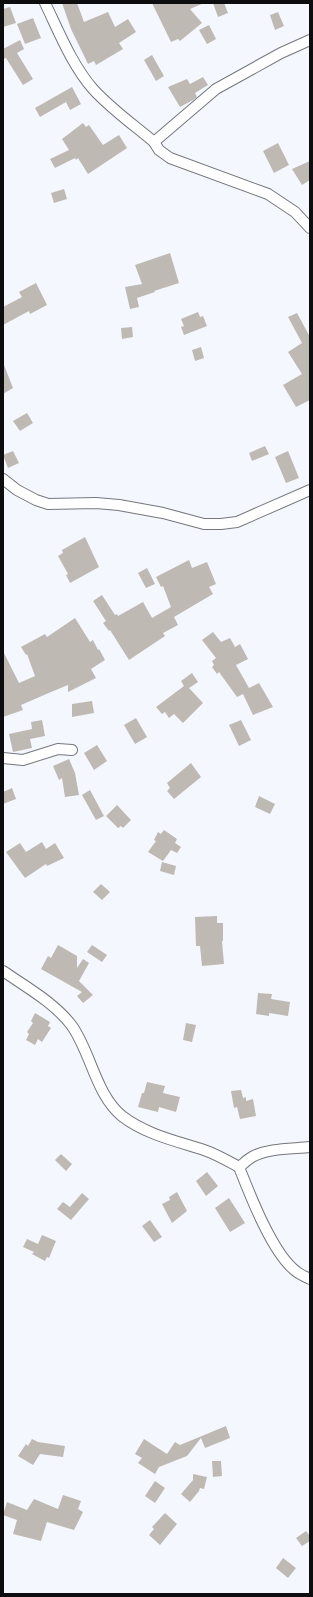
<svg xmlns="http://www.w3.org/2000/svg" width="313" height="1597" viewBox="0 0 313 1597" font-family="Signika,sans-serif">
<style>
.building{fill:#bfb9b4}
.lines{fill:none;stroke-linecap:round;stroke-linejoin:round}
.minor-casing{stroke:#75777d;stroke-width:12}
.minor{stroke:#fff;stroke-width:10}
</style>
<rect width="100%" height="100%" fill="#f4f7fe"/>
<g class="building">
<polygon points="62,3 77,3 84,22 108,12 115,27 128,19 136,32 119,43 123,49 96,65 94,61 88,64 71,29"/>
<polygon points="152,3 204,3 190,9 202,23 180,41 178,39 171,42"/>
<polygon points="213,3 224,3 228,13 218,17"/>
<polygon points="10,7 16,23 3,27 3,9"/>
<polygon points="278,12 284,26 275,30 270,15"/>
<polygon points="33,18 41,38 25,44 17,24"/>
<polygon points="209,25 216,39 207,44 199,30"/>
<polygon points="20,40 24,49 17,53 33,79 23,85 6,58 3,59 3,49"/>
<polygon points="152,55 164,76 156,81 144,60"/>
<polygon points="203,77 208,85 195,93 197,97 193,100 180,107 168,87 187,79 190,84"/>
<polygon points="72,87 81,104 70,110 66,102 40,117 35,108"/>
<polygon points="83,123 86,127 89,125 103,145 119,135 127,148 88,174 78,158 76,160 75,158 55,168 50,159 69,150 62,139"/>
<polygon points="278,143 289,165 274,173 263,151"/>
<polygon points="310,161 310,180 302,185 292,169"/>
<polygon points="64,189 67,199 54,203 51,193"/>
<polygon points="170,253 179,283 154,291 155,292 137,298 139,307 130,309 125,287 142,284 135,265"/>
<polygon points="36,283 47,305 30,314 29,311 3,325 3,307 22,297 19,292"/>
<polygon points="198,312 200,317 203,316 207,326 184,335 181,327 184,326 181,319"/>
<polygon points="297,313 310,337 310,400 296,407 283,385 302,374 288,352 302,343 288,317"/>
<polygon points="132,327 133,337 122,339 121,328"/>
<polygon points="201,347 204,358 195,361 192,350"/>
<polygon points="4,365 13,388 3,394 3,366"/>
<polygon points="27,413 33,423 20,431 13,421"/>
<polygon points="265,446 269,454 252,461 249,453"/>
<polygon points="13,451 19,463 8,468 3,455"/>
<polygon points="288,451 299,478 286,483 275,457"/>
<polygon points="85,537 99,567 70,583 66,575 68,574 58,556 63,553 62,550"/>
<polygon points="189,560 192,568 207,562 216,584 209,587 213,594 174,617 178,625 163,633 165,636 129,660 110,630 109,631 103,623 106,621 93,601 102,595 115,615 117,614 118,616 143,602 152,618 171,607 163,586 161,587 156,577"/>
<polygon points="147,568 155,584 146,588 138,573"/>
<polygon points="75,618 90,642 93,640 98,650 99,649 105,660 91,669 96,678 68,692 68,685 51,692 21,705 23,710 3,717 3,651 19,683 35,676 27,654 26,655 21,647 45,634 47,637"/>
<polygon points="213,632 221,642 230,638 235,647 240,644 248,659 236,665 249,688 259,683 273,707 253,715 243,694 237,697 219,672 217,674 212,667 214,665 212,661 216,658 202,640"/>
<polygon points="192,673 198,682 189,688 203,703 183,723 174,714 169,718 165,712 162,714 156,707 184,686 181,681"/>
<polygon points="92,701 94,713 72,717 72,704"/>
<polygon points="136,718 147,737 135,744 124,725"/>
<polygon points="42,720 45,736 30,739 32,748 13,752 9,734 32,729 31,722"/>
<polygon points="241,720 251,740 239,746 229,725"/>
<polygon points="97,745 107,761 94,770 84,753"/>
<polygon points="69,759 75,773 79,795 65,797 62,778 59,780 53,766"/>
<polygon points="191,763 201,777 174,799 167,791 170,788 167,783"/>
<polygon points="12,788 16,799 3,804 3,792"/>
<polygon points="90,790 104,816 96,820 82,795"/>
<polygon points="259,796 275,804 270,814 255,807"/>
<polygon points="117,805 131,820 123,828 121,826 118,828 106,816"/>
<polygon points="164,830 177,839 175,843 181,847 177,853 171,850 163,861 148,852 156,841 154,840 158,832 161,834"/>
<polygon points="42,842 46,849 55,843 64,858 47,866 46,864 25,878 6,852 20,843 26,852"/>
<polygon points="162,862 176,866 174,875 160,871"/>
<polygon points="101,884 110,892 102,900 93,892"/>
<polygon points="217,916 217,923 223,923 223,941 222,941 224,964 202,966 200,946 196,946 195,917"/>
<polygon points="58,945 77,956 77,968 83,959 89,963 79,981 93,995 83,1003 77,996 82,992 41,969 48,956 51,958"/>
<polygon points="92,945 107,955 102,962 87,952"/>
<polygon points="258,993 272,994 271,999 290,1002 288,1016 269,1013 269,1016 256,1014"/>
<polygon points="35,1013 50,1022 48,1026 51,1028 42,1042 38,1039 35,1045 26,1040 29,1034 27,1032 33,1023 31,1021"/>
<polygon points="186,1023 196,1025 192,1042 183,1040"/>
<polygon points="147,1082 165,1086 163,1093 180,1097 176,1112 159,1107 158,1112 138,1107 142,1093 144,1093"/>
<polygon points="241,1090 243,1098 246,1097 246,1101 253,1099 256,1116 240,1119 237,1107 234,1108 231,1091"/>
<polygon points="61,1154 72,1164 66,1171 55,1160"/>
<polygon points="207,1172 218,1186 206,1196 196,1181"/>
<polygon points="177,1192 187,1211 172,1223 162,1204 170,1200 169,1197"/>
<polygon points="82,1193 89,1199 71,1220 57,1209 63,1202 70,1207"/>
<polygon points="229,1198 245,1223 230,1232 215,1208"/>
<polygon points="150,1220 162,1237 154,1242 142,1226"/>
<polygon points="42,1235 56,1241 49,1258 47,1257 45,1261 32,1254 34,1252 23,1247 27,1239 38,1244"/>
<polygon points="226,1426 230,1438 205,1448 201,1438 187,1456 159,1467 155,1474 138,1463 142,1458 135,1454 144,1439 167,1454 175,1442 180,1445"/>
<polygon points="32,1439 38,1442 65,1446 63,1457 40,1454 33,1465 18,1456 26,1444 28,1446"/>
<polygon points="212,1461 221,1461 222,1476 213,1477"/>
<polygon points="193,1474 207,1477 204,1489 200,1488 199,1491 190,1502 181,1494 193,1480"/>
<polygon points="155,1481 165,1488 155,1503 145,1496"/>
<polygon points="63,1495 81,1501 78,1509 83,1512 74,1530 47,1522 41,1541 13,1534 17,1520 3,1515 7,1502 27,1510 34,1499 58,1509"/>
<polygon points="165,1513 177,1524 160,1545 149,1535 154,1529 152,1527"/>
<polygon points="306,1531 310,1536 310,1541 302,1546 296,1538"/>
<polygon points="283,1558 296,1568 288,1578 276,1568"/>
</g>
<g class="lines">
<defs>
<g id="minor">
<path d="M45,3c14,29 27,62 48,86 18,20 41,36 61,53l5,8 11,8 98,36 27,18 15,16"/>
<polyline points="154,142 216,89 281,53 310,40"/>
<polyline points="3,479 17,490 36,500 48,504 96,503 119,505 163,513 204,524 221,524 237,522 310,490"/>
<polyline points="3,758 23,760 58,749 72,750"/>
<path d="M3,971c23,16 52,32 69,55 19,27 24,69 50,90 23,18 54,25 82,34 12,4 24,11 35,17"/>
<path d="M310,1147c-18,2 -42,1 -58,10 -5,3 -9,7 -13,10 11,28 34,88 58,105 4,3 9,5 13,7"/>
</g>
</defs>
<use href="#minor" class="minor-casing"/>
<use href="#minor" class="minor"/>
</g>
<rect width="313" height="1597" fill="none" stroke="#0d0d10" stroke-width="8"/>
</svg>
